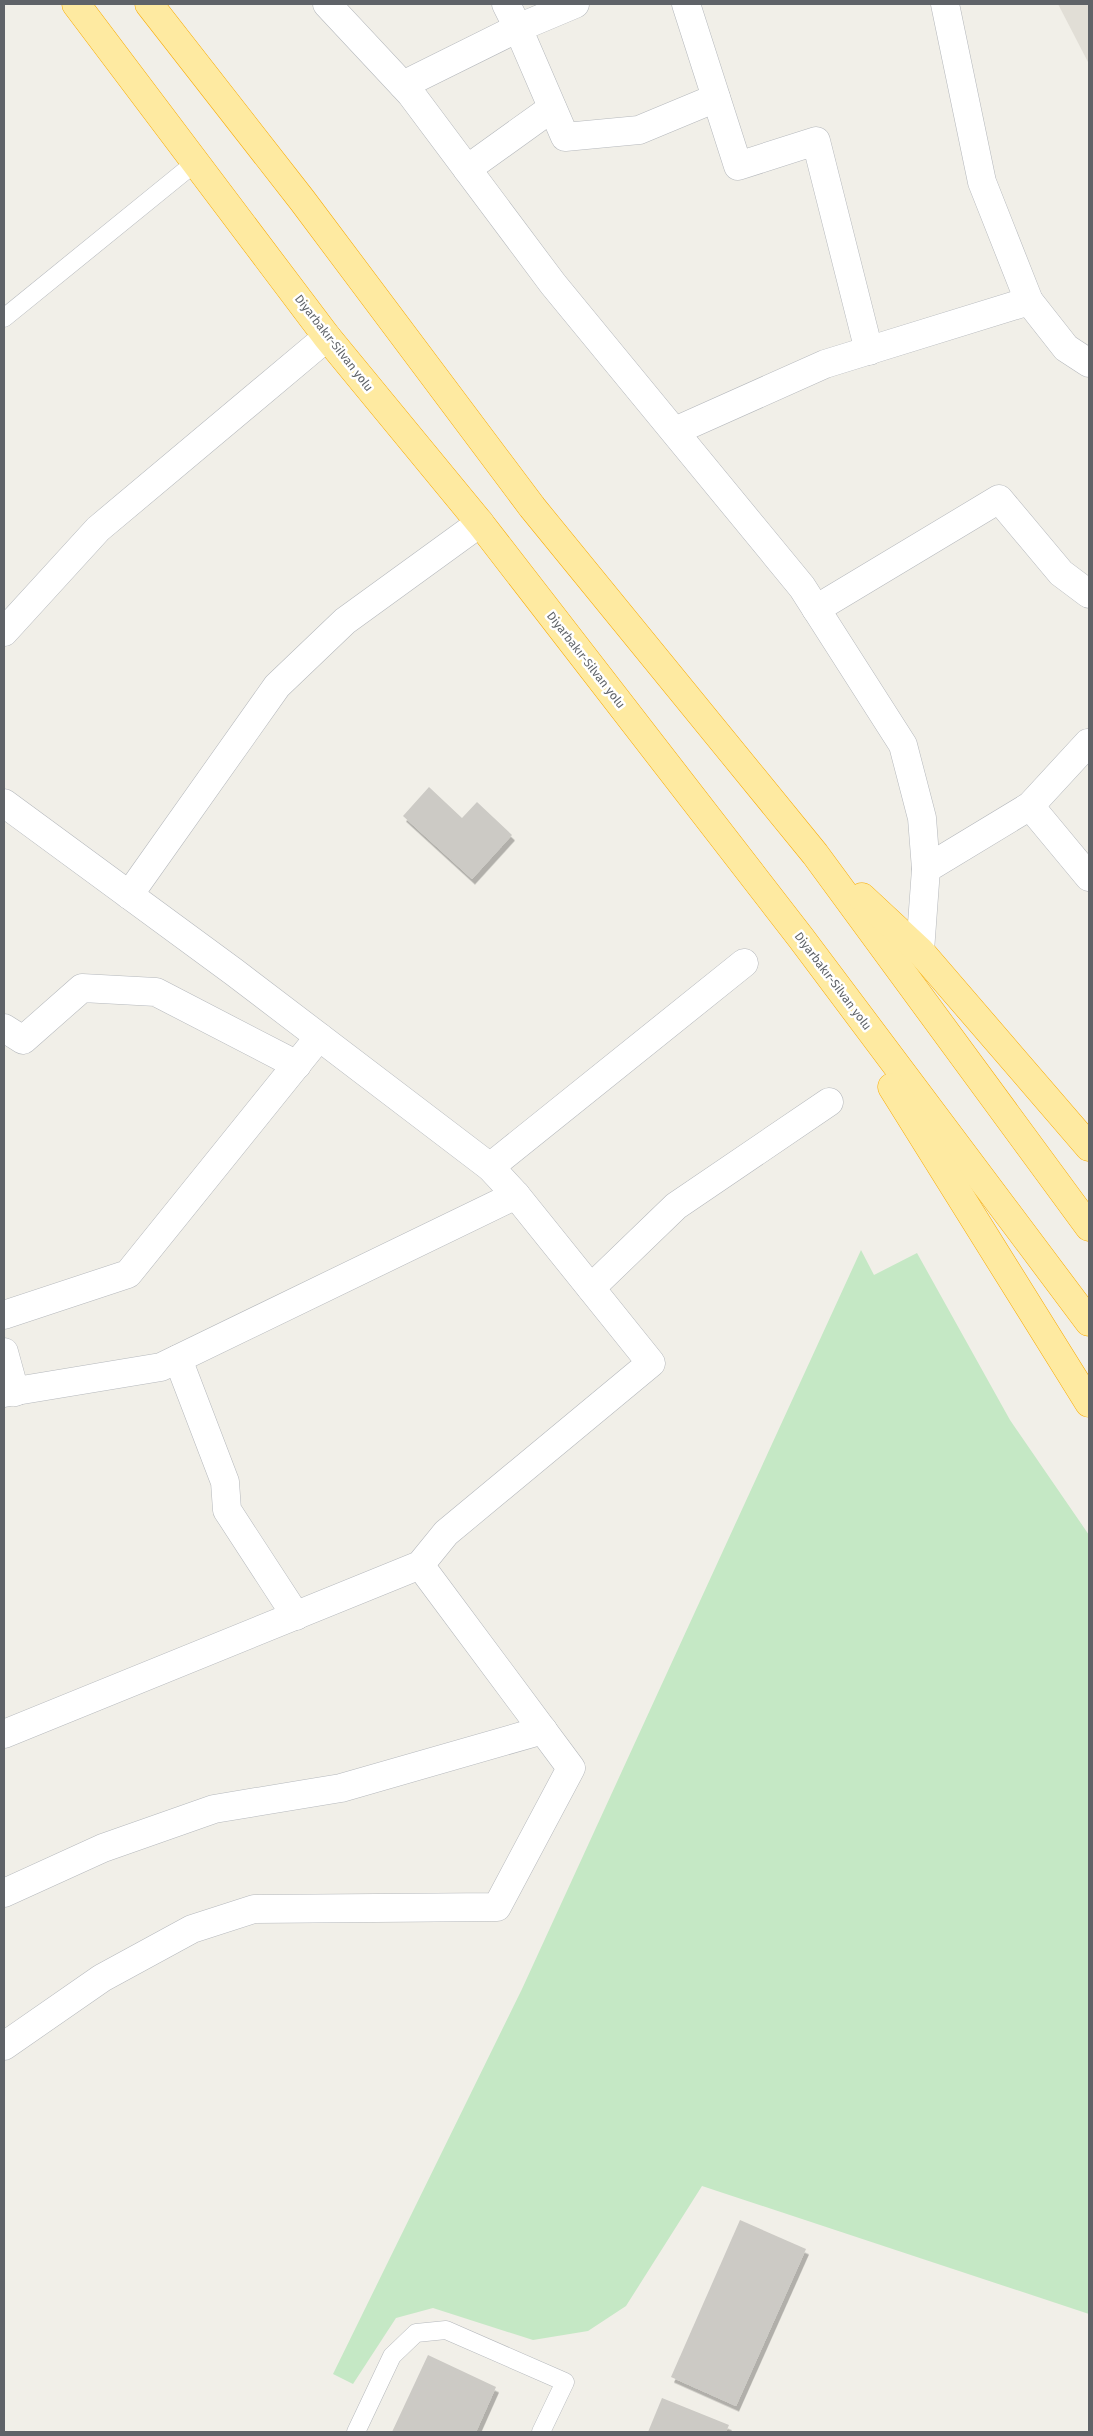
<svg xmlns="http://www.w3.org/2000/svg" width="1093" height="2436" viewBox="0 0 1093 2436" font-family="'Fira Sans',sans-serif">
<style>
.education{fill:#e1ded6}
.green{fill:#c5e8c5}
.building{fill:#cccac5;filter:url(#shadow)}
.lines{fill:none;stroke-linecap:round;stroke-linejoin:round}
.service-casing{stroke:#b5b8bc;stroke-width:19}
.minor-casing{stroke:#b5b8bc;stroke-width:29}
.trunk-casing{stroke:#f9ab00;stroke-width:29}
.service{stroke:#fff;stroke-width:18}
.minor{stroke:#fff;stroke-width:28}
.trunk{stroke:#feeaa1;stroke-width:28}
.labels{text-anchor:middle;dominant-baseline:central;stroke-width:5;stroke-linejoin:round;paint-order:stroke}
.street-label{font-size:12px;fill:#5f6368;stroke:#fff}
</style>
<defs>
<filter id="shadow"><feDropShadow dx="3" dy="5.5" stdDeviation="0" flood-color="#0004"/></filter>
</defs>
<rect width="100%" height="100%" fill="#f1efe8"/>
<polygon class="education" points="1058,4 1089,4 1089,64"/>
<polygon class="green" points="861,1250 874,1275 917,1253 1010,1420 1089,1535 1089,2314 702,2186 626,2306 588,2331 533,2340 433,2308 396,2318 353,2384 333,2374 522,1989"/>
<g class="building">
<polygon points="429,787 462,818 477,802 512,835 472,879 403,816"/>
<polygon points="740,2220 806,2249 736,2406 671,2377"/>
<polygon points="428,2355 496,2387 476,2432 392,2432"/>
<polygon points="662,2398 729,2425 726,2432 648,2432"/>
</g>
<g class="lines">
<defs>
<g id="service">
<polyline points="4,318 196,162"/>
<polyline points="356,2432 392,2356 416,2333 446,2330 565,2382 541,2432"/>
</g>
<g id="minor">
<polyline points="327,4 411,94 553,284 802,587 903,745 922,818 926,869 920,951"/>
<polyline points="575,4 518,28 565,137 639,130 716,98"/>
<polyline points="686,4 738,166 816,141 869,351"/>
<polyline points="945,4 982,182 1029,301 1066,348 1089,363"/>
<polyline points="403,85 518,28 506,4"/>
<polyline points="467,169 552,108"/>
<polyline points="675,431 825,364 1029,301"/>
<polyline points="816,609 999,499 1061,573 1089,594"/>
<polyline points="4,632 98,529 327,337"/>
<polyline points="4,803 234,972 490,1167 516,1195 651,1363 446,1533 420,1565 4,1734"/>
<polyline points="1030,806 1089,877"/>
<polyline points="926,869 1030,806 1088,743 1089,744"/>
<polyline points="129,895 277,686 345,621 480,523"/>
<polyline points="4,1028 23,1040 82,988 156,992 297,1065"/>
<polyline points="490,1167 744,963"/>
<polyline points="591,1288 676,1206 829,1102"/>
<polyline points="4,1315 128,1274 319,1037"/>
<polyline points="4,1352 15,1392"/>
<polyline points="178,1359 225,1482 227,1510 296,1616"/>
<polyline points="4,1393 161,1367 516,1195"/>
<polyline points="4,1893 103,1848 214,1809 341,1788 543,1730"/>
<polyline points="4,2046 102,1978 192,1929 254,1909 497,1907 571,1768 420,1565"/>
</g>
<g id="trunk">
<polyline points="76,4 327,337 480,523 801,938 1089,1322"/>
<polyline points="149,4 302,200 532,507 815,854 1089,1227"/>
<polyline points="862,897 920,951 1089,1147"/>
<polyline points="892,1087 1089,1403"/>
</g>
</defs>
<use href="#service" class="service-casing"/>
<use href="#minor" class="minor-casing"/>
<use href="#trunk" class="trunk-casing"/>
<use href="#service" class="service"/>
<use href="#minor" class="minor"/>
<use href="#trunk" class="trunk"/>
</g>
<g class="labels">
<g class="street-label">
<text transform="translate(334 343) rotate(52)">Diyarbakır-Silvan yolu</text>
<text transform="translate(586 660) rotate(52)">Diyarbakır-Silvan yolu</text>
<text transform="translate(833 981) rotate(53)">Diyarbakır-Silvan yolu</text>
</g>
</g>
<rect width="1093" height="2436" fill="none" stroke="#5f6368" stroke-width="10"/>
</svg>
